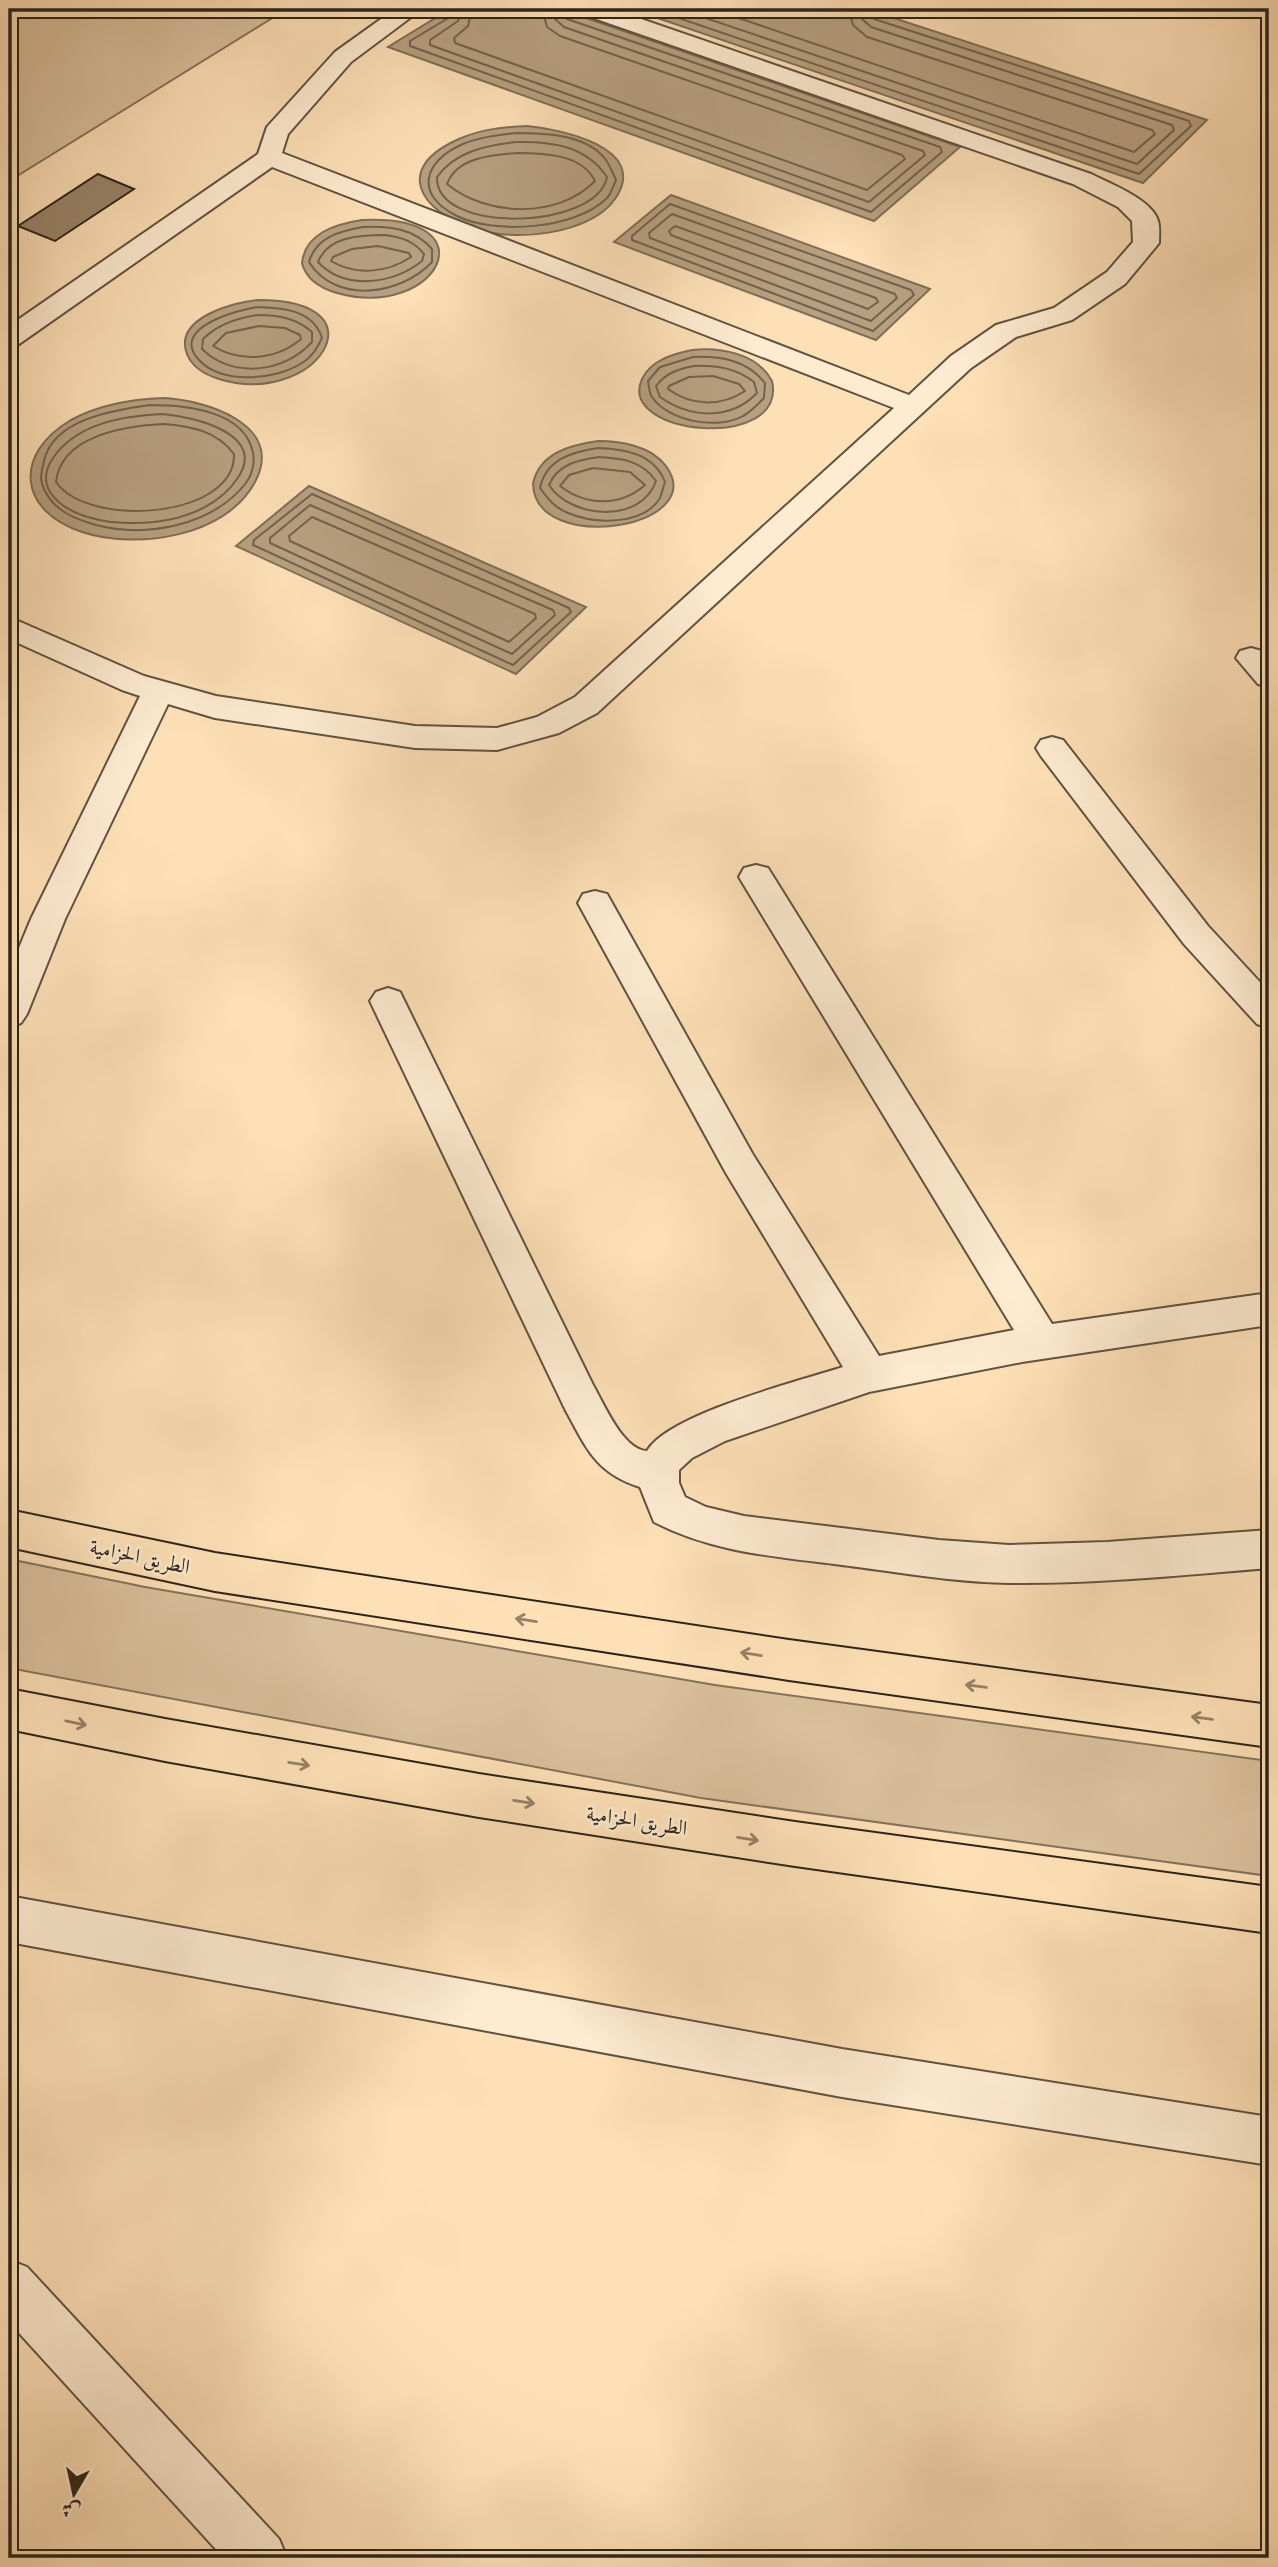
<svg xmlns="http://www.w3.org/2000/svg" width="1278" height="2567" viewBox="0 0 1278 2567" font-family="'Gentium Book Plus',Amiri,serif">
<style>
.green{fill:#dac09c;stroke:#83725a;stroke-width:2}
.water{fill:#b7a081;stroke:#7f6e57;stroke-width:2}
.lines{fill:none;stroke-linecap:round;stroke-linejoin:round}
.shore{stroke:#72624c;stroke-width:2}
.building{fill:#99856b;stroke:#2c2318;stroke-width:2}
.minor-casing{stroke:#605240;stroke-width:4}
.highway-casing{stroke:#2c2318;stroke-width:4}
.minor{fill:#feebd0;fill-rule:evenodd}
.highway{fill:#fee0b7;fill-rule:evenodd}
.oneway{stroke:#958268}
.labels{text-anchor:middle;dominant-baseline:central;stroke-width:5;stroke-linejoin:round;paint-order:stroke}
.street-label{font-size:21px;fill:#2c2318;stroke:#feebd0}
</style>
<rect width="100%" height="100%" fill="#fee0b7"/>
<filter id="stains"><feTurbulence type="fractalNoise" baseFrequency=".00286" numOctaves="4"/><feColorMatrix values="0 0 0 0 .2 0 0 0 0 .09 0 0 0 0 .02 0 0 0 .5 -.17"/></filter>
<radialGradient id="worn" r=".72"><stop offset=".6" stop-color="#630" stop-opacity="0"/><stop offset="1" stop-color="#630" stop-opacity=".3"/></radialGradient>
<g class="green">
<polygon points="9,9 287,9 9,181"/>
<polygon points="9,1559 145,1587 715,1685 1269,1761 1269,1876 701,1798 9,1668"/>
</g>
<g class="water">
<polygon points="450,9 560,9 960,147 874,221 388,47"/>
<polygon points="631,9 866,9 1207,120 1143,183"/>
<path d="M527,126c32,3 124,21 88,73 -25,36 -101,43 -140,30 -55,-17 -83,-61 -16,-90 22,-10 45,-12 68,-13z"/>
<polygon points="671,195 930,289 876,340 614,242"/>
<path d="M362,220c132,-6 75,101 -25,73 -17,-5 -31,-13 -35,-30 3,-30 34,-39 60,-43z"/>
<path d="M258,300c131,0 56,109 -39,79 -13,-4 -27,-12 -32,-25 -14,-36 47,-52 71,-54z"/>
<path d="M692,350c28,-3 65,3 80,31 16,71 -156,55 -130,-2 9,-19 31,-25 50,-29z"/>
<path d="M164,398c40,2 122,26 91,84 -29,55 -119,68 -173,50 -64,-21 -69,-78 -11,-112 29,-16 61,-21 93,-22z"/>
<path d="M598,441c23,0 53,5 68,25 45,62 -131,90 -133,18 6,-31 37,-39 65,-43z"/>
<polygon points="309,486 586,607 516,674 236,546"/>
</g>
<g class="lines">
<g class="shore">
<polyline points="453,9 450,17 410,41 410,46 871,212 942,152 940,147 567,19 562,9"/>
<polyline points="462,9 458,21 430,40 430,45 869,202 925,155 923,151 564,27 555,19 553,9"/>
<polyline points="472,9 468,26 454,38 455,43 867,190 905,159 902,155 560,36 547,27 542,9"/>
<polyline points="652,9 1139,174 1191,126 1189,121 874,19 869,9"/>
<polyline points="679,9 1137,164 1174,130 1172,125 871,27 862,19 860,9"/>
<polyline points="712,9 1134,152 1155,134 1152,130 867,37 853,25 849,9"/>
<path d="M516,133c28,0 71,1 90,27 4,6 7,14 10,20 -3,6 -5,15 -10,19 -31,30 -111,36 -149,17 -43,-21 -34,-55 6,-72 17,-7 35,-9 53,-11z"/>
<path d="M516,142c36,-1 70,4 91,35 -10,53 -172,58 -170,0 19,-26 48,-31 79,-35z"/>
<path d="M517,153c27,0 65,1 78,28 -37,38 -108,36 -148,3 10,-27 45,-29 70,-31z"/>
<polygon points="670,204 911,290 914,295 873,331 632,240 632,236"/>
<polygon points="672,214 895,294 897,298 871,321 650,238 649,233"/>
<polygon points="675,226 876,298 878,302 868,309 671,235 669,231"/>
<path d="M363,227c26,-1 51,1 69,22v13c-31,33 -96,43 -123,0 7,-25 31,-31 54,-35z"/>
<path d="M385,235c16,2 29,6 39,19l-2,7c-29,23 -77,30 -104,1 10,-26 43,-27 67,-27z"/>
<path d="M378,246l31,7 2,4c-24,16 -55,19 -80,4l2,-4 19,-8z"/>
<path d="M258,307c26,1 55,3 64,31 -5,10 -10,19 -20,25 -26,17 -80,22 -103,-3 -30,-32 38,-50 59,-53z"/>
<path d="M258,315c20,0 38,3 54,17v10c-28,31 -79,37 -110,7l1,-10c15,-15 34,-21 55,-24z"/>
<path d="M259,326l26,2 15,7 1,4c-25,21 -60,24 -88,7l13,-13z"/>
<path d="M693,357c28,-1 54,3 72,26l-1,15c-6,6 -13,14 -21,18 -25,14 -74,6 -91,-19 -3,-4 -3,-11 -4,-16l12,-14z"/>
<path d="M694,366c22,-1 42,2 60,16l3,11c-27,28 -67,25 -97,4l-4,-11c10,-13 22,-17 38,-20z"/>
<path d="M713,376l26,8 6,7c-24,16 -54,15 -77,-2l1,-3 20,-9z"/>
<path d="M150,405c34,0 95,5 103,48 2,10 -1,22 -7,30 -34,43 -100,55 -150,42 -21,-6 -41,-14 -51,-34 -6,-12 -4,-17 -1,-30 9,-42 70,-51 106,-56z"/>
<path d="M163,414c31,3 106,20 74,65 -8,12 -19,21 -32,28 -28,15 -62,18 -94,15 -22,-3 -48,-10 -61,-30 -7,-11 -4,-24 3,-34 24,-35 70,-42 110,-44z"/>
<path d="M163,424c28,2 54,7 71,30 2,64 -145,75 -178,28 5,-47 70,-56 107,-58z"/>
<path d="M598,448c28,1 56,6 67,34 -2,5 -3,11 -5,16 -17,28 -66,26 -92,15 -13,-5 -20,-14 -28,-25 6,-29 32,-36 58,-40z"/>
<path d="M599,457c23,1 43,4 57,24 -15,43 -85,38 -107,4 9,-21 29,-25 50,-28z"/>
<path d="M593,468l37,4 15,13c-25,22 -59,21 -85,1l9,-11z"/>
<polygon points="312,494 569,608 571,612 513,665 253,545 254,540"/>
<polygon points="310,505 553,610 555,615 512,654 270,543 270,538"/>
<polygon points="312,517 535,614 536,618 509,642 290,541 289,536"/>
</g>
</g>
<polygon class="building" points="98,174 134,189 55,241 18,226"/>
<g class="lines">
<defs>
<g id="minor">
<path d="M395,9h27l-71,53 -63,72 -6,19 627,242 42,-39 45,-31 58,-17 53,-36 26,-30 -1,-21 -14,-14 -45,-23 -491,-170 -3,-5h33l479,165c18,9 62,26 67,47 2,6 1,15 1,22l-34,41 -53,36 -56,17 -45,31 -374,345 -38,20 -62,17 -82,-2 -200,-30 -47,-14 -103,215 -38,95 -6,9 -12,4v-55l22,-53 109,-223 -18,-6 -113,-51v-22l135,59 72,20 199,30 82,2 40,-11 38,-20 319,-289 -622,-241 -253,177 -10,2v-20l249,-172 9,-27 68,-75z"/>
<polygon points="1251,648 1262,651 1269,658 1269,687 1258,684 1236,658 1240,651"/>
<polygon points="1052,737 1063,740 1208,926 1269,992 1269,1028 1257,1024 1184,944 1041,756 1036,748 1041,740"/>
<path d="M756,865l12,3 284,456 217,-31v32l-247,37 -153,30 -144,49 -33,17 -13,12v13l6,14 21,10 38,9 195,24 70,5 98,-3 162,-12v38c-86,7 -173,16 -260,15 -59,-1 -117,-12 -175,-19 -62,-8 -122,-12 -180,-42l-14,-35c-45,-14 -54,-40 -75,-78l-195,-408 6,-9 12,-4 12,4 193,393c11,19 30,65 54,66 21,-37 153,-70 196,-84l-117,-194 -148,-270 5,-9 12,-3 12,3 145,259 127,203 135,-26 -275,-453 5,-9z"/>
<polygon points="9,1896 842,2049 1269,2117 1269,2165 842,2097 9,1942"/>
<polygon points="9,2260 27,2267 279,2539 287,2558 224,2558 9,2322"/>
</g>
<g id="highway">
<polygon points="9,1510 215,1553 789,1640 1269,1705 1269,1747 789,1680 215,1591 9,1547"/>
<polygon points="9,1689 165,1719 479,1774 795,1822 1269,1887 1269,1933 795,1866 479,1817 165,1761 9,1729"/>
</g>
</defs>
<use href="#minor" class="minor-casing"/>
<use href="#highway" class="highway-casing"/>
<use href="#minor" class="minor"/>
<use href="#highway" class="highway"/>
</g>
<defs><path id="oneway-shaft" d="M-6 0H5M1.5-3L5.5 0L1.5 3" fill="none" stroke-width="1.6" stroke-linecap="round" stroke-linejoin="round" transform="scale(1.75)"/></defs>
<g class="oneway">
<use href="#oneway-shaft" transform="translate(526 1620) rotate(-171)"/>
<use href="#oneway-shaft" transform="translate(751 1654) rotate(-171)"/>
<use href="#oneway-shaft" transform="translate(976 1686) rotate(-172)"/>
<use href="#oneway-shaft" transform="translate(1202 1718) rotate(-172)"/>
<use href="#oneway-shaft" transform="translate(76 1723) rotate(12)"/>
<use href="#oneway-shaft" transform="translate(299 1764) rotate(9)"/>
<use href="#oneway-shaft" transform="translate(524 1802) rotate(9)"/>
<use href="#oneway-shaft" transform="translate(748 1839) rotate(9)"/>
</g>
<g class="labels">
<g class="street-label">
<text transform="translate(140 1556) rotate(12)">الطريق الحزامية</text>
<text transform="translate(637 1820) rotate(9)">الطريق الحزامية</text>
</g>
</g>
<rect width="1278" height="2567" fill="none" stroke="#fee0b7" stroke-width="35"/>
<rect x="10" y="10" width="1257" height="2546" fill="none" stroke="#2c2318" stroke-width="3.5"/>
<rect x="18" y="18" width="1243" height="2532" fill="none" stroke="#2c2318" stroke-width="2"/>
<g transform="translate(74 2494) rotate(189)" stroke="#feebd0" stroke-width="5" paint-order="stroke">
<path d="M0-5L12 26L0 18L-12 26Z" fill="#2c2318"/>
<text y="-10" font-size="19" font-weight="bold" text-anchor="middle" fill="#2c2318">ش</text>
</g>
<rect width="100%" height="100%" filter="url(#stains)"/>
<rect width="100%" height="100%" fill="url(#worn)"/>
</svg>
